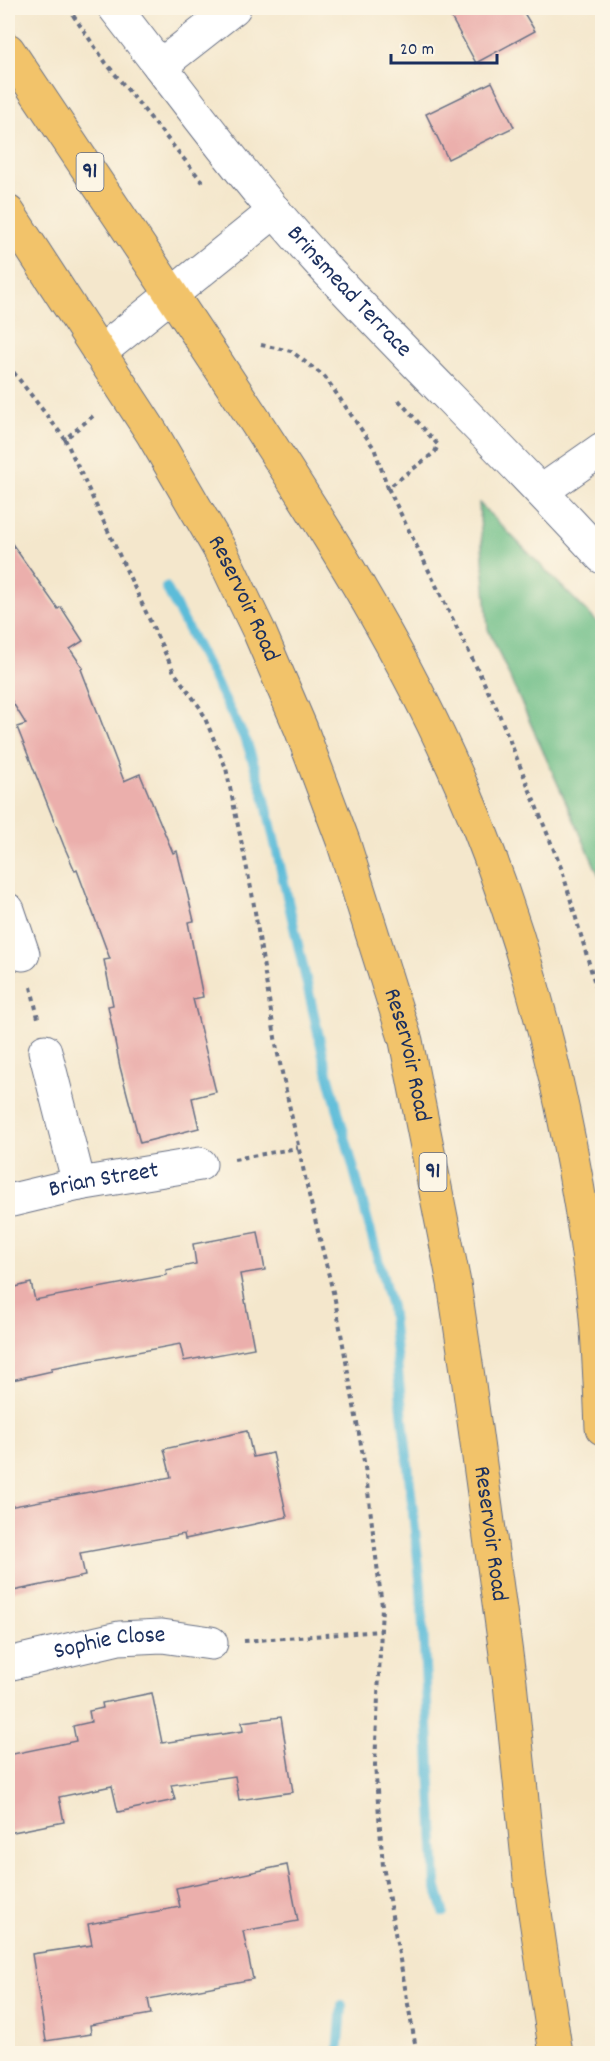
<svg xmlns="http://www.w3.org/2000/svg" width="610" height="2061" viewBox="0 0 610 2061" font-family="Dekko,sans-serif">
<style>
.forest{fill:#71bf89;stroke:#467774;stroke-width:1.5}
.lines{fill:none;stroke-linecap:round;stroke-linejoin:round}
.stream{stroke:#5bbcd9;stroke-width:10}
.building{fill:#ebafac}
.minor-casing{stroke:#676f84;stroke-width:35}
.major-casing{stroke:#676f84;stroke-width:35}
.path{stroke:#676f84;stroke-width:4;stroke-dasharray:4.5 4.5;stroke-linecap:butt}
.minor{stroke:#fff;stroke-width:33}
.major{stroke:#f2c36a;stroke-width:33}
.labels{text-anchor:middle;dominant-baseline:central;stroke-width:6;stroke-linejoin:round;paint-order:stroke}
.shield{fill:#fcf5e5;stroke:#5e6a86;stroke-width:1.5}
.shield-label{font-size:22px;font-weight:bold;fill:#1b2f5e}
.street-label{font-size:24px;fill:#1b2f5e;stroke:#fcf5e5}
</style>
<rect width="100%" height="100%" fill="#fcf5e5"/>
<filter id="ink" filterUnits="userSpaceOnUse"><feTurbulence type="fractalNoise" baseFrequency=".0167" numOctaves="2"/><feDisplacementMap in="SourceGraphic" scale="12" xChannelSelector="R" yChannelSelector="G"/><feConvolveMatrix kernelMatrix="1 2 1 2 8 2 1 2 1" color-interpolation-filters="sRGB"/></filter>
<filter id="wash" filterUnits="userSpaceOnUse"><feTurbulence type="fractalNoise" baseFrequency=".008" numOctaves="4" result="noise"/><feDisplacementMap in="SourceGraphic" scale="24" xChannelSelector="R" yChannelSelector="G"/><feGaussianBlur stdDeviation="1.35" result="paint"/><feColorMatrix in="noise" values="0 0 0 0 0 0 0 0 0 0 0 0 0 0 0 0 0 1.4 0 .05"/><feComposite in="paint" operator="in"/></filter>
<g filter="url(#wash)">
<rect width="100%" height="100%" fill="#f4e7cc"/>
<polygon class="forest" points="479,503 602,627 602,882 488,629"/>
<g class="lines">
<g class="stream">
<polyline points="166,587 247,743 264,795 324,1059 391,1307 421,1587 436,1885 444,1912"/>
<polyline points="338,2054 342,2006"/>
</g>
</g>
<g id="blocks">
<g class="building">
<polygon points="446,8 521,8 535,31 476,63"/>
<polygon points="492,82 514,127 448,159 426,114"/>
<polygon points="8,538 58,609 61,607 83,641 70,649 83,668 81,669 124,781 140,774 173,853 177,851 194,921 188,922 203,997 193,999 216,1092 192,1098 199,1128 140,1143 120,1067 108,1006 113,1005 104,960 110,959 77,870 75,871 64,846 17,727 26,724 8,695"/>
<polygon points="258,1232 265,1270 240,1274 254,1348 184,1361 180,1344 51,1368 52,1371 12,1380 8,1362 8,1289 31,1283 35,1300 167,1275 166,1270 196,1264 193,1244"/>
<polygon points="247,1431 253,1457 273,1453 287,1517 185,1539 184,1534 80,1553 85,1576 8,1592 8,1507 171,1477 164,1449"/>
<polygon points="152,1693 162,1743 243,1731 242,1722 281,1717 293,1792 239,1800 235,1776 171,1785 175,1800 118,1812 112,1786 59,1797 64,1822 8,1833 8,1755 76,1741 73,1726 91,1722 89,1711 103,1708 102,1703"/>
<polygon points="287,1865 298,1921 243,1931 253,1979 148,1999 151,2014 90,2025 91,2034 46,2041 32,1954 92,1945 88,1924 180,1907 176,1888"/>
</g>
</g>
</g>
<g filter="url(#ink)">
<use href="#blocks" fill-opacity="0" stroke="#676f84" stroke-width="1.5"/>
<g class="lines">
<defs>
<g id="minor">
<path id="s1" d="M115,8c67,86 133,177 208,258 91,98 189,192 279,291"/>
<polyline points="160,66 234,8"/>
<polyline points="99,353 275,211"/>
<polyline points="542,491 602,449"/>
<polyline points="8,910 23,954"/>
<polyline points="45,1051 79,1184"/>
<path id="s2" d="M8,1201l71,-17 121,-20"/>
<path id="s3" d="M8,1664l111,-26 43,-2 49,7"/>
</g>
<g id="major">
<path d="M8,50c77,115 154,229 230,345 90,136 178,275 239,428 60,151 97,314 117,475 5,43 6,87 8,130"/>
<path id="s4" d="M8,212l144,221 68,117 39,81 42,98 42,112 63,200 48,242 14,94 42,306 20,196 26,175"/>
</g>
</defs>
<use href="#minor" class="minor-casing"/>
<use href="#major" class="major-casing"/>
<g class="path">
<polyline points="68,8 106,63 205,185"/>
<polyline points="261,345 291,351 325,377 374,448 388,488 435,452 438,445 396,397"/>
<polyline points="8,365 65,439"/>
<polyline points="93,416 65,439 174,672 201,709 226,768 252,893 277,1050 309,1195 335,1300 365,1467 382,1606 375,1765 383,1866 417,2054"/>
<polyline points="388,488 497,709 562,870 602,1008"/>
<polyline points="31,987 38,1018"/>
<polyline points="234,1159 298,1148"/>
<polyline points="244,1641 381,1631"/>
</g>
<use href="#minor" class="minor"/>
<use href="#major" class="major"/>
</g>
</g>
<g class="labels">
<g class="shield">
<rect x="76.5" y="153" width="27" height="38" rx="4.5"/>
<rect x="419.5" y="1153" width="27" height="38" rx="4.5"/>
</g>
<g class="shield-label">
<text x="90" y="172">91</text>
<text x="433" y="1172">91</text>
</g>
<g class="street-label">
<text stroke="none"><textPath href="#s1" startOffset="368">Brinsmead Terrace</textPath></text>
<text stroke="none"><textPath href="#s4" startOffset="453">Reservoir Road</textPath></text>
<text stroke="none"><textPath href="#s4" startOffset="939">Reservoir Road</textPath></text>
<text stroke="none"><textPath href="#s2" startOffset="98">Brian Street</textPath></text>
<text stroke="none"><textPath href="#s4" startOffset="1425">Reservoir Road</textPath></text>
<text stroke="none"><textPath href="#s3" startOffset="104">Sophie Close</textPath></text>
</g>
</g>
<rect width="610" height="2061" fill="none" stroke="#fcf5e5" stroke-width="30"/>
<path d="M391 54v9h106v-9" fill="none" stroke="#1b2f5e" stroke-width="3"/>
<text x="400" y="54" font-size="18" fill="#1b2f5e" stroke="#fcf5e5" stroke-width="4.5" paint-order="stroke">20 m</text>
</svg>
